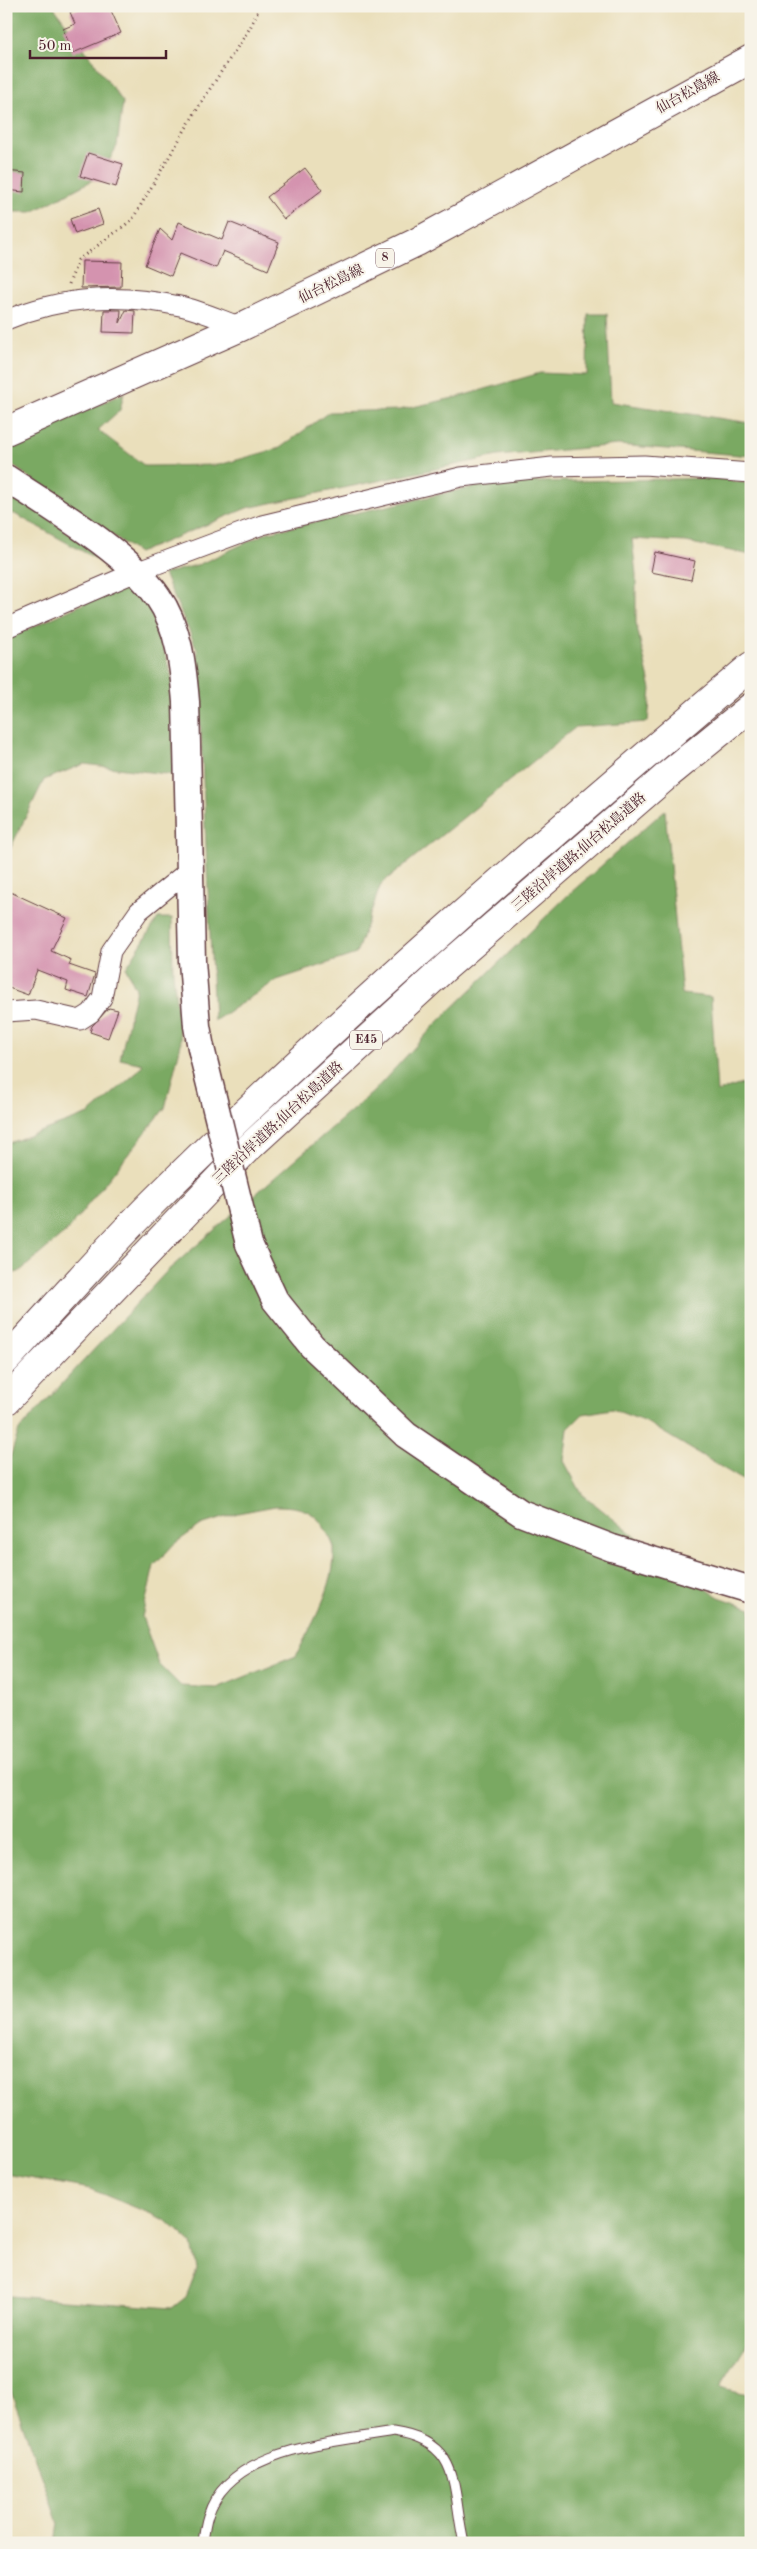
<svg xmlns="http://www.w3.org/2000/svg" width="757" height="2549" viewBox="0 0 757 2549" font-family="'Old Standard TT','Noto Serif JP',serif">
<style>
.forest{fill:#7aa962;stroke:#626446;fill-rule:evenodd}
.building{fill:#d493af}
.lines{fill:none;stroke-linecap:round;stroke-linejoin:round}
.lane-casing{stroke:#623c41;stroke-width:11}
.street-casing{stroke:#623c41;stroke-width:21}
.secondary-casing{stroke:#623c41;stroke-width:29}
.primary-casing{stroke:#623c41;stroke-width:30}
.highway-casing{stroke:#623c41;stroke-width:30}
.path{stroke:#623c41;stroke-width:3;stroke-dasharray:1 4;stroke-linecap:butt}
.lane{stroke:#fff;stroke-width:9}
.street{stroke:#fff;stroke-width:19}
.secondary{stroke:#fff;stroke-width:26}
.primary{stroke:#fff;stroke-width:28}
.highway{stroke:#fff;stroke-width:28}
.secondary-bridge-casing{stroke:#623c41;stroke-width:29;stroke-linecap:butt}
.secondary-bridge{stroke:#fff;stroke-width:26}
.labels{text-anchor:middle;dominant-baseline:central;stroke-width:4;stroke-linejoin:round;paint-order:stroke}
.shield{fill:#f7f3e8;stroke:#7e5f64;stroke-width:1}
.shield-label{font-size:12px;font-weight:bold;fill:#4a1f2b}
.street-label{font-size:14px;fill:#4a1f2b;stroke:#f7f3e8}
</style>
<rect width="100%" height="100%" fill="#f7f3e8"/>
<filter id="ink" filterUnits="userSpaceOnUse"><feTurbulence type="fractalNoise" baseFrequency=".02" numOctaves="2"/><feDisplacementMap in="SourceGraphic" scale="10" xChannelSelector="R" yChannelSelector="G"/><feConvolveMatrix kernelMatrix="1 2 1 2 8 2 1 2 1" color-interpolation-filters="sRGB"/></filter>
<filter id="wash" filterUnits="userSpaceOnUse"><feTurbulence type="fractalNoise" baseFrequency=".0096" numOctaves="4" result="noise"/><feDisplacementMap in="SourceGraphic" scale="20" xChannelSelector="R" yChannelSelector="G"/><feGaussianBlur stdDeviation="1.12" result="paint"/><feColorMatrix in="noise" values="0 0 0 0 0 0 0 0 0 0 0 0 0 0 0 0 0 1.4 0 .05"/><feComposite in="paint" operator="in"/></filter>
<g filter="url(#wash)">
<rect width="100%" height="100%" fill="#eadfbb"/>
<g class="forest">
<polygon points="6,6 53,6 123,102 117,146 101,176 32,212 6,212"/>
<polygon points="588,314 607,314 611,402 751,423 751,456 618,445 498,456 247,508 138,553 6,461 6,450 9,445 124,393 120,410 98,430 145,466 219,465 280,448 329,412 399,410 458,397 540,373 587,375"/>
<polygon points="716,478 751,484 751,555 686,542 632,539 636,574 636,623 651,689 648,722 576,727 381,884 356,954 277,980 214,1021 197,649 164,574 200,564 269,532 492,483"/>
<polygon points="6,489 73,536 102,562 13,513 6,518"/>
<polygon points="127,584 143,594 154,616 172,678 174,775 84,764 44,780 6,857 6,639"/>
<path d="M665,810l17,184 29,3 6,95 34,-11v404l-105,-63 -34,-13 -29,5 -15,15 -4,32 18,33 103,82 34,21 32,11v729l-31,50 31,8v148h-696l3,-20 -52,-145v-78l4,-4 162,12 14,-11 11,-28 -5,-25 -26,-24 -76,-31 -84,-15v-704l13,-40 148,-159 205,-178 63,-68 133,-130zM275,1506c23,0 40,3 51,25 3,5 7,12 8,17 2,38 -22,75 -38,108l-79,32 -36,-2 -22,-22 -17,-47 12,-51 20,-22 27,-19 37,-12z"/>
<polygon points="158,918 172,918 173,973 181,1044 165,1108 67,1231 19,1272 6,1275 6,1144 89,1114 135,1074 143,1064 120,1059 136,989 126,968"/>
</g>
<g id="blocks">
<g class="building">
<polygon points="83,6 109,6 121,33 73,53 63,29 75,24 70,12"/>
<polygon points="88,153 123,164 116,187 80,176"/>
<polygon points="305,168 322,190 284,219 267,197"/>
<polygon points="6,171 25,173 24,192 6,190"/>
<polygon points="98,209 103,224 75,234 70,219"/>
<polygon points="179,222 222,240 229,222 279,242 268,270 223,251 216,268 180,253 171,276 145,265 160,229 172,240"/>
<polygon points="82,261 122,262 121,287 81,288"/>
<polygon points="104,310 121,310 120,323 126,310 135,311 134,333 103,332"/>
<polygon points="655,552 695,561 691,580 651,572"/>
<polygon points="6,890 67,918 51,951 71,960 69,965 95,974 88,997 66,990 68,982 37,970 28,995 6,987"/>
<polygon points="109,1008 118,1010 108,1038 90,1032 92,1026"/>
</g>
</g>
</g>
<g filter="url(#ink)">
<use href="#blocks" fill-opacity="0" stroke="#623c41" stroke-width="1"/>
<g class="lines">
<defs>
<path id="lane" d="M203,2543c1,-9 2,-18 5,-27 21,-69 126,-73 185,-84 71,10 58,57 71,111"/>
<g id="street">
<path d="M6,320c57,-24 113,-27 174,-14 20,4 41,14 61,21"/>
<polyline points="6,628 136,572 262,525 461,477 552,467 644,465 751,473"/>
<polyline points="6,1012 36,1010 80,1020 91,1013 102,998 111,951 139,911 188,871"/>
</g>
<g id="secondary">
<path d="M6,478c46,30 121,74 152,119 21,30 25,69 28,105l6,259 5,65 4,22"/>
<polyline points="249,1244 275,1300 312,1346 406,1435 521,1513 612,1548 751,1590"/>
</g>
<polyline id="primary" points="6,431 241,327 417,242 751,59"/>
<g id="highway">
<path d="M6,1360c49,-53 96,-107 147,-158 190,-189 394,-363 598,-536"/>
<polyline points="6,1401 244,1152 446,967 670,773 751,707"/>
</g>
</defs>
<use href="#lane" class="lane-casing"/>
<use href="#street" class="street-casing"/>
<use href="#secondary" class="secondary-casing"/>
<use href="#primary" class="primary-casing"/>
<use href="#highway" class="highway-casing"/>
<polyline class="path" points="69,284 78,260 132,220 202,101 250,28 260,6"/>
<use href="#lane" class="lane"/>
<use href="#street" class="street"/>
<use href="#secondary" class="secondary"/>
<use href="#primary" class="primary"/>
<use href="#highway" class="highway"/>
<defs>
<polyline id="secondary-bridge" points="201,1048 249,1244"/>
</defs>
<use href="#secondary-bridge" class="secondary-bridge-casing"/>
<use href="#secondary-bridge" class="secondary-bridge"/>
</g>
</g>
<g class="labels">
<g class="shield">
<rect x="376" y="248.5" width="18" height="19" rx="4"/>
<rect x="350" y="1030.5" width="32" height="19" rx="4"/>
</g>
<g class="shield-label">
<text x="385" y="258">8</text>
<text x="366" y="1040">E45</text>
</g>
<g class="street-label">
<text transform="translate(688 93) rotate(-29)">仙台松島線</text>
<text transform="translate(331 284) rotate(-26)">仙台松島線</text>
<text transform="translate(579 852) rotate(-41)">三陸沿岸道路;仙台松島道路</text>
<text transform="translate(278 1123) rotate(-43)">三陸沿岸道路;仙台松島道路</text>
</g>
</g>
<rect width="757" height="2549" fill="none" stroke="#f7f3e8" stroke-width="25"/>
<path d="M30 50v8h136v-8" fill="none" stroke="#4a1f2b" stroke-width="2.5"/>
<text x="38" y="50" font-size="15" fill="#4a1f2b" stroke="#f7f3e8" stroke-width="4" paint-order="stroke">50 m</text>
</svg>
